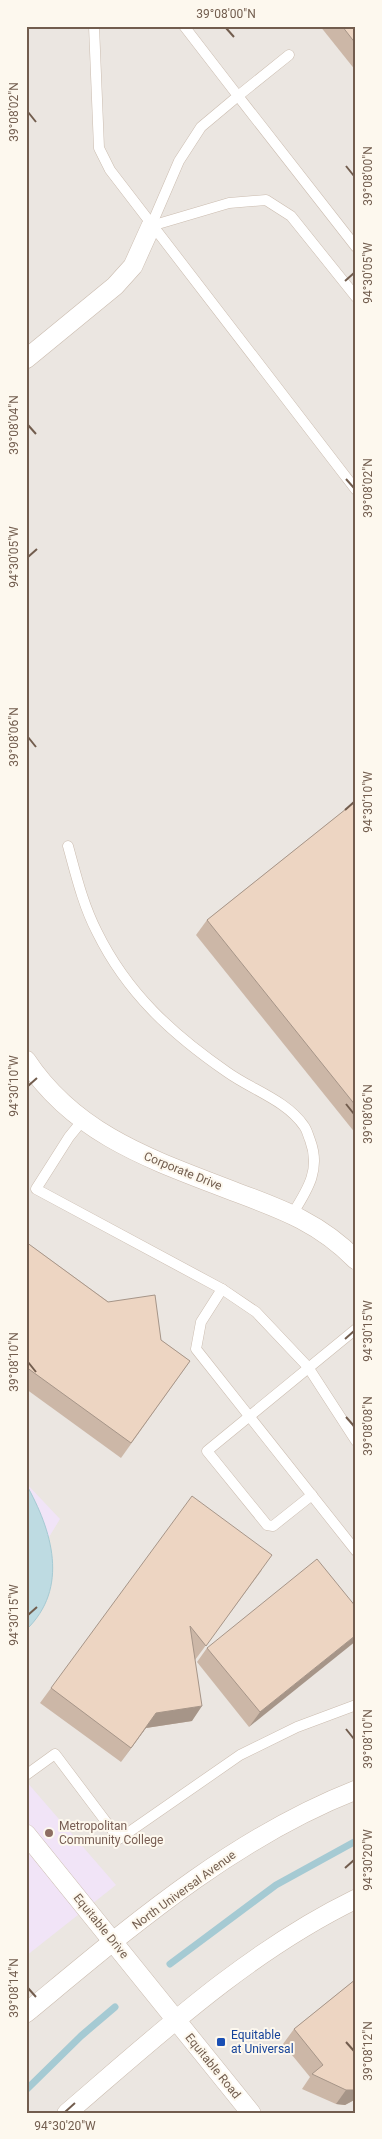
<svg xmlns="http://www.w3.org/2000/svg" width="382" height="2139" viewBox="0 0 382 2139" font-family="Roboto,sans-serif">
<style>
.industrial{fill:#ebe6e1}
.education{fill:#f1e4f7}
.water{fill:#bedbe2;stroke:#a5cad3}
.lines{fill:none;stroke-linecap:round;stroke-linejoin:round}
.stream{stroke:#a5cad3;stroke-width:7}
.lane-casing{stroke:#cbbcaf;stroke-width:11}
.street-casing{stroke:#cbbcaf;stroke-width:20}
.lane{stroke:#fff;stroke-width:10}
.street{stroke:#fff;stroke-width:19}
.wall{fill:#ccb7a7}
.shaded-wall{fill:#a69588}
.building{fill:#edd5c2;stroke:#a69588}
.ticks{fill:none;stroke:#725d4e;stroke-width:2}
.education-dot{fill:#8d6e63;stroke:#fdf8ee;stroke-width:2}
.transit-dot{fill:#1a4fb4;stroke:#fdf8ee;stroke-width:2}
.labels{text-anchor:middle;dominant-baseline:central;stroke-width:4;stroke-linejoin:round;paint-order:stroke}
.street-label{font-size:12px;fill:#725d4e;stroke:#fdf8ee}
.education-label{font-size:12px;fill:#785e54;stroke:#fdf8ee;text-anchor:start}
.transit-label{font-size:12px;fill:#164399;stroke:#fdf8ee;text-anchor:start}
.neatline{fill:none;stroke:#725d4e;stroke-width:2}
.ticks-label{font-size:12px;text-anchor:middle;fill:#725d4e}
</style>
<rect width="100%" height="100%" fill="#faf4e8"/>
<rect class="industrial" x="26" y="26" width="330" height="2087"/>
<g class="education">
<polygon points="26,1483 60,1519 26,1575"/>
<polygon points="26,1781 116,1885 26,1956"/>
</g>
<path class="water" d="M26,1484c26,46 44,104 0,146z"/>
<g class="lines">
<g class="stream">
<polyline points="170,1964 276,1885 356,1841"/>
<polyline points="26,2090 81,2036 115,2007"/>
</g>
<defs>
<g id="lane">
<polyline points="94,26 99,148 110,170 356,490"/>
<polyline points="289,55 238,96 356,247"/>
<polyline points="151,226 229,203 266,200 291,216 356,297"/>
<polyline points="151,226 179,161 201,127 238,96 184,26"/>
<path d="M68,846c8,29 15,59 29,86 30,61 75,102 130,140 25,18 59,28 77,54 3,4 4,9 6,14 11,29 -2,49 -17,73"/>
<polyline points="82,1121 69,1137 36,1189 222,1289 256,1312 308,1367 356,1441"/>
<polyline points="222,1289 201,1322 196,1349 356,1551"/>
<polyline points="312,1495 273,1526 267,1525 207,1451 356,1329"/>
<polyline points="26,1775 55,1754 119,1839 240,1755 297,1727 356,1705"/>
</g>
<g id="street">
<polyline points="26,359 115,286 133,266 151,226"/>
<path d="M26,1060c51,77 130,101 212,133 46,17 83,31 118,67"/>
<polyline points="26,1834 251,2113"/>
<path d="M26,2013c103,-85 205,-174 330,-223"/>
<path d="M67,2113c91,-78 180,-161 289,-214"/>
</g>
</defs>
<use href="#lane" class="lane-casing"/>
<use href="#street" class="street-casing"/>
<use href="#lane" class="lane"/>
<use href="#street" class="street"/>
</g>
<g class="wall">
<polygon points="320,26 356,26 356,71"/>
<polygon points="356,801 356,1134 196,935 207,920"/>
<polygon points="26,1242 190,1361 121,1458 26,1389"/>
<polygon points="262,1570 195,1660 192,1721 146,1728 121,1762 40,1703 51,1688"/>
<polygon points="356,1607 249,1727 197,1662 207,1648"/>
<polygon points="356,1979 356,2099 345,2105 336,2104 302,2089 310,2077 283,2044 294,2029"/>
</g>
<g class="shaded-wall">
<polygon points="356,1635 356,1641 249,1727 260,1712"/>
<polygon points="202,1706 192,1721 146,1728 121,1762 156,1713"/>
<polygon points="346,2090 356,2090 356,2099 345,2105 336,2104"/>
</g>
<g class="building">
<polygon points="342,26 356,26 356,44"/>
<polygon points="356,801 356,1106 207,920"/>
<polygon points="26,1242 108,1302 155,1295 161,1340 190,1361 131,1443 26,1367"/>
<polygon points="192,1496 272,1555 206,1646 190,1626 202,1706 156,1713 131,1748 51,1688"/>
<polygon points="317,1559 356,1607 356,1635 260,1712 207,1648"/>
<polygon points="356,1979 356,2090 346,2090 312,2074 323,2065 294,2029"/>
</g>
<path class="ticks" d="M226,28l8,9M28,112l8,10M346,166l8,10M345,281l9,-8M28,425l8,9M346,479l8,9M28,557l9,-8M28,737l8,10M345,810l9,-8M28,1086l9,-8M346,1104l8,10M345,1339l9,-8M28,1362l8,10M346,1417l8,9M28,1615l9,-8M346,1729l8,10M345,1868l9,-8M28,1988l8,9M346,2042l8,9M65,2112l10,-9"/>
<circle class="education-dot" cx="49" cy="1833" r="5"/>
<rect class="transit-dot" x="216" y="2037" width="10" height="10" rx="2.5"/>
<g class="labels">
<g class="street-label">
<text transform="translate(183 1171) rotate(22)">Corporate Drive</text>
<text transform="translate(184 1890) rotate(-36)">North Universal Avenue</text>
<text transform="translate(101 1926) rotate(51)">Equitable Drive</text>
<text transform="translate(213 2066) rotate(51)">Equitable Road</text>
</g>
<g class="education-label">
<text x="59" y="1826">Metropolitan<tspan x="59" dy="14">Community College</tspan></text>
</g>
<g class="transit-label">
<text x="231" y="2035">Equitable<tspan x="231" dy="14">at Universal</tspan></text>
</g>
</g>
<rect width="382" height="2139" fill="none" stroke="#fdf8ee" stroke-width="55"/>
<rect x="28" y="28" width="326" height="2084" class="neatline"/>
<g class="ticks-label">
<text x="226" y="18">39°08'00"N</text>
<text transform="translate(14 112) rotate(-90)" y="4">39°08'02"N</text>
<text transform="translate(368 176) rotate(-90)" y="4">39°08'00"N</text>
<text transform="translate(368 273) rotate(-90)" y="4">94°30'05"W</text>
<text transform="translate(14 425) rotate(-90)" y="4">39°08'04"N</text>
<text transform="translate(368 488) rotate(-90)" y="4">39°08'02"N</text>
<text transform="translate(14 557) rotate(-90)" y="4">94°30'05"W</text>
<text transform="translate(14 737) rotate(-90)" y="4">39°08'06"N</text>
<text transform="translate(368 802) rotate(-90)" y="4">94°30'10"W</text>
<text transform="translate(14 1086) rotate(-90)" y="4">94°30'10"W</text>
<text transform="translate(368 1114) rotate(-90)" y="4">39°08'06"N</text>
<text transform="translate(368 1331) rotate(-90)" y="4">94°30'15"W</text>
<text transform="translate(14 1362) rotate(-90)" y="4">39°08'10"N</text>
<text transform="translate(368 1426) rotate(-90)" y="4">39°08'08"N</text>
<text transform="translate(14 1615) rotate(-90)" y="4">94°30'15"W</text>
<text transform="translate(368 1739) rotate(-90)" y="4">39°08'10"N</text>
<text transform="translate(368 1860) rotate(-90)" y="4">94°30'20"W</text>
<text transform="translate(14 1988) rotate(-90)" y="4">39°08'14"N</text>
<text transform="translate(368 2051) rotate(-90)" y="4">39°08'12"N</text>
<text x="65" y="2130">94°30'20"W</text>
</g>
</svg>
